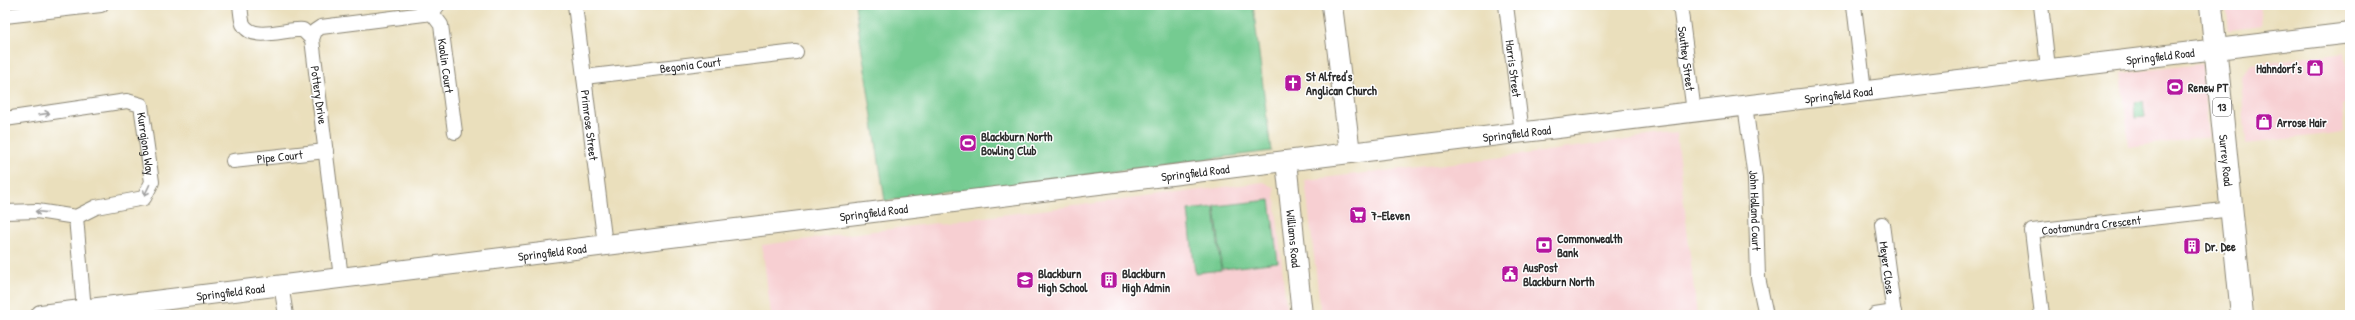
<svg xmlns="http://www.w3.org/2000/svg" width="2355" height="320" viewBox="0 0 2355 320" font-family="'Patrick Hand',sans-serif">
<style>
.built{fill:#f7cfd2}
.green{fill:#74cb91;stroke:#507b5e}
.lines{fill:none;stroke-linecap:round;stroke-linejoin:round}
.street-casing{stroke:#8a8574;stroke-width:16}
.secondary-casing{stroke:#8a8574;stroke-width:22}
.primary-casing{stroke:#8a8574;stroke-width:24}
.street{stroke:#fff;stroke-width:14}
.secondary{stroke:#fff;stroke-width:20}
.primary{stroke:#fff;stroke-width:22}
.oneway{stroke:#a0a0a0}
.labels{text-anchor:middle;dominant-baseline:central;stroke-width:3;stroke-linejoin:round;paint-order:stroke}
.shield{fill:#fff;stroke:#6b6b6b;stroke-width:1}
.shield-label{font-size:11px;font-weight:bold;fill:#2b2b2b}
.street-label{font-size:12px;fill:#2b2b2b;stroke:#fff}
.poi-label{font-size:12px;font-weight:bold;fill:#2b2b2b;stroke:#fff;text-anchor:start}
</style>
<rect width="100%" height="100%" fill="#fff"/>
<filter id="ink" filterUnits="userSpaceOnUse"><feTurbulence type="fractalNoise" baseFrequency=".025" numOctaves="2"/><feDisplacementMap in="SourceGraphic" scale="8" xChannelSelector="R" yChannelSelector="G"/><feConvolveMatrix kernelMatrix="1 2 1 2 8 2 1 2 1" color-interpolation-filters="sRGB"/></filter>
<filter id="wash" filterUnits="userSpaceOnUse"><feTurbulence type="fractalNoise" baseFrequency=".012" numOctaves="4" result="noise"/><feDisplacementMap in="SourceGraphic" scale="16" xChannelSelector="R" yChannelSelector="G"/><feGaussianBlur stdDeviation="0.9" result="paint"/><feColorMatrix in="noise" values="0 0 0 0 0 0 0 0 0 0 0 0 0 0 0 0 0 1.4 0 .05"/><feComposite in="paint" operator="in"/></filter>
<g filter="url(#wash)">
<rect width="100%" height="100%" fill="#eadfbc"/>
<g class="built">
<polygon points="2226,5 2259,5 2262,26 2229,30"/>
<polygon points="2345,52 2350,104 2342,105 2344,132 2246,144 2241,77 2251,64"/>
<polygon points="2202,64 2209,137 2129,147 2121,73"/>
<polygon points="1676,133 1697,315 1321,315 1305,180 1496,158"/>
<polygon points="1264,182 1274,188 1287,315 771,315 762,245"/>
</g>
<g class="green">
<polygon points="855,5 1253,5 1271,151 885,201"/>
<polygon points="2143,101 2145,117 2135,118 2134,102"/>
<polygon points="1270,200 1278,262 1222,269 1215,206"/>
<polygon points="1214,207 1221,270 1195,273 1188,210"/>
</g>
</g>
<g filter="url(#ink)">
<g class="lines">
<defs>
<g id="street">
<path d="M240,5c1,6 1,14 3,19 10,19 43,4 60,6l9,9"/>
<path id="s1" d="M438,5l-6,8 9,12 14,107"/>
<path id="s2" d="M575,5l30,240"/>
<path id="s3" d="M1506,5l16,128"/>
<path id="s4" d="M1680,5l14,107"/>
<polyline points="1854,5 1864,91"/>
<polyline points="2041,5 2048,68"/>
<polyline points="5,16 101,5"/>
<path id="s5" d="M584,77l212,-25"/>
<path id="s6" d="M1745,105l10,73 3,100 8,37"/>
<path id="s7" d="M5,119l122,-18 14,4 11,77 -8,16 -48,9 -20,10 -39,-6 -32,1"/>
<path id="s8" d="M233,161l93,-10"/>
<polyline points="76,217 84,310"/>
<path id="s9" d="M1882,224l12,91"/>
<polyline points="341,278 312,39 315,31 321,27 432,13"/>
<polyline points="281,285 286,315"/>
<polyline points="1875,315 1894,312"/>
<path id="s10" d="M2042,315l-10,-84 201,-22"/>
</g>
<g id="secondary">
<polyline points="1332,5 1350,153"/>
<path id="s11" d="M1286,161l16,154"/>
<path id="s12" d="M41,315l1309,-162 1000,-120"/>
</g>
<g id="primary">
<path id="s13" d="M2211,5l31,310"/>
</g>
</defs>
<use href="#street" class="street-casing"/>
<use href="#secondary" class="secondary-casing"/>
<use href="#primary" class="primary-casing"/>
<use href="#street" class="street"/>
<use href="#secondary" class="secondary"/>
<use href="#primary" class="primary"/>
</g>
<defs><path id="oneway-shaft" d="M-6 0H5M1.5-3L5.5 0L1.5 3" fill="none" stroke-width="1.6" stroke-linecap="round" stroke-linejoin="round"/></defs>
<g class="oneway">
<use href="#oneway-shaft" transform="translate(44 114) rotate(-8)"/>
<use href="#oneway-shaft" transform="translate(147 190) rotate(116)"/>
<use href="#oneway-shaft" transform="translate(41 212) rotate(-174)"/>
</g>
</g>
<defs>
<symbol id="shop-square" viewBox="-11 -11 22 22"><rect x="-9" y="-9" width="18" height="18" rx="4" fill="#b5179e" stroke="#fff"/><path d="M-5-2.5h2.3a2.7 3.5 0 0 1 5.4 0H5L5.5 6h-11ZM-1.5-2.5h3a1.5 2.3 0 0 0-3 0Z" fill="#fff"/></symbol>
<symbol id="church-square" viewBox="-11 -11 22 22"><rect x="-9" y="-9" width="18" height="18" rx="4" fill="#b5179e" stroke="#fff"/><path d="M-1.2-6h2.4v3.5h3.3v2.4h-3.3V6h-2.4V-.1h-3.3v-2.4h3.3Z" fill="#fff"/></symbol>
<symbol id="stadium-square" viewBox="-11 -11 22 22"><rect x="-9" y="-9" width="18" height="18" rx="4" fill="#b5179e" stroke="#fff"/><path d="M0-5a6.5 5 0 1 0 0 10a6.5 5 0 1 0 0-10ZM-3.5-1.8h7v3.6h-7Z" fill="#fff"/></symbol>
<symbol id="supermarket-square" viewBox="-11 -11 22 22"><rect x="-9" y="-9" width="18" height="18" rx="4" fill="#b5179e" stroke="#fff"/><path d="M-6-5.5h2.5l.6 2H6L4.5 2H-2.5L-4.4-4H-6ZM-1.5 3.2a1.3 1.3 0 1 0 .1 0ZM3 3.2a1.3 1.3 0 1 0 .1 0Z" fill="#fff"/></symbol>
<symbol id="bank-square" viewBox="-11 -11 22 22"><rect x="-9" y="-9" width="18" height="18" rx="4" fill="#b5179e" stroke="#fff"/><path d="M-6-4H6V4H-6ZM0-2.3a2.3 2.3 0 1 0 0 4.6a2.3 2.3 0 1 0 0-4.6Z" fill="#fff"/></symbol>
<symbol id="building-square" viewBox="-11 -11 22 22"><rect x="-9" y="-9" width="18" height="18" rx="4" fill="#b5179e" stroke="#fff"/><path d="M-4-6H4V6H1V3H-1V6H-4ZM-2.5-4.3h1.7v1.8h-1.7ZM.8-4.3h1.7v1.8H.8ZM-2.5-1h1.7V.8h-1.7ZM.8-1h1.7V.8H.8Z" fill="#fff"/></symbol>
<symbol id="civic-square" viewBox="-11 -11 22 22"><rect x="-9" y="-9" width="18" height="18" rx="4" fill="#b5179e" stroke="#fff"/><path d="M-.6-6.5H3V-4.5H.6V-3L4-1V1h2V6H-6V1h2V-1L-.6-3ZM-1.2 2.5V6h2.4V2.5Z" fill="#fff"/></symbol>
<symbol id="school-square" viewBox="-11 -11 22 22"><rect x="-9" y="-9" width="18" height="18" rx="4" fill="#b5179e" stroke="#fff"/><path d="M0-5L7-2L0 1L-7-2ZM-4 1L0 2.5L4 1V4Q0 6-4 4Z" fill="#fff"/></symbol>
</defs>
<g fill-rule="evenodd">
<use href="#shop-square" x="2305" y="58" width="20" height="20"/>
<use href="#church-square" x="1283" y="73" width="20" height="20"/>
<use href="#stadium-square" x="2165" y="77" width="20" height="20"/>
<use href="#shop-square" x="2254" y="112" width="20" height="20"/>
<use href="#stadium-square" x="958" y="133" width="20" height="20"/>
<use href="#supermarket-square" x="1348" y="205" width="20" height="20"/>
<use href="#bank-square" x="1534" y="235" width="20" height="20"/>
<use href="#building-square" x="2182" y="236" width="20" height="20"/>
<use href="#civic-square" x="1500" y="264" width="20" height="20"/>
<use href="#school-square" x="1015" y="270" width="20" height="20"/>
<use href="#building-square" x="1099" y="270" width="20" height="20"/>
</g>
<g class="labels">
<rect class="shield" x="2213" y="98" width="18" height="18" rx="3"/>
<g class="shield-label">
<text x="2222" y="107">13</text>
</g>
<g class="street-label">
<text stroke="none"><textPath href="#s12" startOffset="2135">Springfield Road</textPath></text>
<text stroke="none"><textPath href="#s4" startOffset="54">Southey Street</textPath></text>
<text stroke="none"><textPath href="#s5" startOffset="107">Begonia Court</textPath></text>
<text stroke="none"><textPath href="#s1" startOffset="66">Kaolin Court</textPath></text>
<text stroke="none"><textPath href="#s3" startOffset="64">Harris Street</textPath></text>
<text stroke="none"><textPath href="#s12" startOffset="1811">Springfield Road</textPath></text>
<text transform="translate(319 95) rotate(82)">Pottery Drive</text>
<text stroke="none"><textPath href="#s2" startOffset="121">Primrose Street</textPath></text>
<text stroke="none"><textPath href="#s12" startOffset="1487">Springfield Road</textPath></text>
<text stroke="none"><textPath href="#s7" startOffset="177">Kurrajong Way</textPath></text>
<text stroke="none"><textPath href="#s8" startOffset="47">Pipe Court</textPath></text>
<text stroke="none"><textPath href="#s13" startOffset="156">Surrey Road</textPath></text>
<text stroke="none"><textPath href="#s12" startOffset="1163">Springfield Road</textPath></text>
<text stroke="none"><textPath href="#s6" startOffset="106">John Holland Court</textPath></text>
<text stroke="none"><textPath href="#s12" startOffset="839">Springfield Road</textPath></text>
<text stroke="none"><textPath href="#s10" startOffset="144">Cootamundra Crescent</textPath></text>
<text stroke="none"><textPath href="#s11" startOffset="78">Williams Road</textPath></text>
<text stroke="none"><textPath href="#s12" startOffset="515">Springfield Road</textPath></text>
<text stroke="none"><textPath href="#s9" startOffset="44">Meyer Close</textPath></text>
<text stroke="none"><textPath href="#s12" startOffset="191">Springfield Road</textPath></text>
</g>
<g class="poi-label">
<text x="2302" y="68" text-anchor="end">Hahndorf's</text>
<text x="1306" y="76">St Alfred's<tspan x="1306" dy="14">Anglican Church</tspan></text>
<text x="2188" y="87">Renew PT</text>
<text x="2277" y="122">Arrose Hair</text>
<text x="981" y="136">Blackburn North<tspan x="981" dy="14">Bowling Club</tspan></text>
<text x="1371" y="215">7-Eleven</text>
<text x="1557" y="238">Commonwealth<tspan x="1557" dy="14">Bank</tspan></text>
<text x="2205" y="246">Dr. Dee</text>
<text x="1523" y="267">AusPost<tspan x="1523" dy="14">Blackburn North</tspan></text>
<text x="1038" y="273">Blackburn<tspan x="1038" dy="14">High School</tspan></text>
<text x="1122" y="273">Blackburn<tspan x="1122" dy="14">High Admin</tspan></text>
</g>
</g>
<rect width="2355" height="320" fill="none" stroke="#fff" stroke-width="20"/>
</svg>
